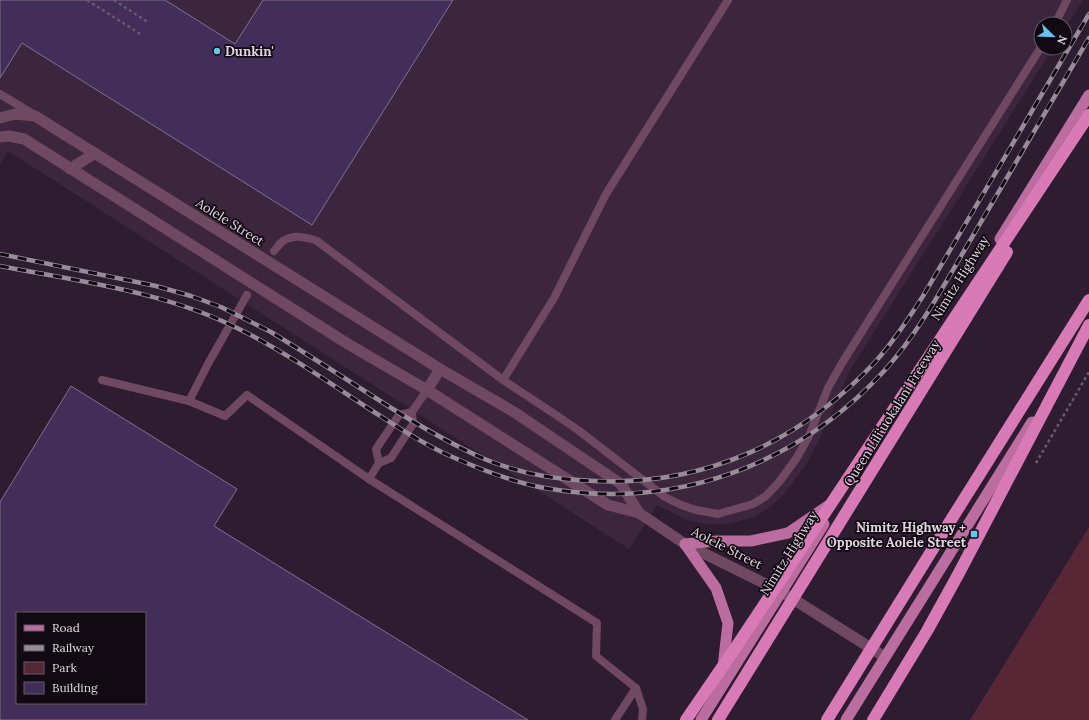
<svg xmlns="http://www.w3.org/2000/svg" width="1089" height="720" viewBox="0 0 1089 720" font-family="Lora,serif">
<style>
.built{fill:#3b263e}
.green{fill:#572736}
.building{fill:#422e59;stroke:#7e728e;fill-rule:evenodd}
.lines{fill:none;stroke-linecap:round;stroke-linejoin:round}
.path{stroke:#6a5a6c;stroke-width:2.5;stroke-dasharray:3 3;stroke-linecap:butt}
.service{stroke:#6f4961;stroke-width:8}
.minor{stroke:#6f4961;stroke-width:11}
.primary{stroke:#ba6d9e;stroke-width:11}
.rail-casing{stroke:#998a9a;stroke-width:4.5}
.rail{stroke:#110a12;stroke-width:3;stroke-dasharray:9;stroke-linecap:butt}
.motorway-bridge{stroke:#d77ab6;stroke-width:12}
.poi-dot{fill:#64c5ee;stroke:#110a12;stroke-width:1.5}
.labels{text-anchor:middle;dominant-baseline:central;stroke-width:3.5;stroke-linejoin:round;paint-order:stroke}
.poi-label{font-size:13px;font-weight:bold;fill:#e1d5e2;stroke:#110a12;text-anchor:start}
.street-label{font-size:13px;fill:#e1d5e2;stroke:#110a12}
</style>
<rect width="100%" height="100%" fill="#2e1c30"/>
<polygon class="built" points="0,0 1083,0 1065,29 1065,24 1041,24 1041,48 1053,48 849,372 820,438 807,463 785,493 770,507 754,517 739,521 725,524 706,524 687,520 657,505 629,549 8,151 0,164"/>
<polygon class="green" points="1089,527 1089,720 970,720"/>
<g class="building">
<polygon points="0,0 165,0 235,44 263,0 453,0 312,225 22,43 0,78"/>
<path d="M71,386l166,103 -23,37 314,194h-528v-218zM17,613h128v90h-128z"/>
</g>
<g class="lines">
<g class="path">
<polyline points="87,0 142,35"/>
<polyline points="114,0 149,23"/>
<polyline points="1036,463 1089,372"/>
</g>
<g class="service">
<polyline points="1055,24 1067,0"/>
<polyline points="0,94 33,114"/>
<path d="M274,251c3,-3 5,-7 9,-10 11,-7 23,-4 34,0l186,139 53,35 22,15 87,67 16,8 15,5 22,4 35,-10 13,-8 13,-14 17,-23 13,-23 19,-48 14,-25 199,-316"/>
<polyline points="247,295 209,362 189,401 225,416 247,395 369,479 597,623 596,656 636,688 615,720"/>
<polyline points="102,380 189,401"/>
<polyline points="503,380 554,298 606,194 728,0"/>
<polyline points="379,463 391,458 413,424 412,412 427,390"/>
<polyline points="369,479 379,463 376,449 399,415 412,412"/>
<polyline points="636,688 643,709 642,720"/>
</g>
<g class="minor">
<polyline points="0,118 15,114 35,116 440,369 514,412 621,484 639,513"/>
<polyline points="0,137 9,136 24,139 348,344 427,390 608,505 639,513 685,544 782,592 885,657"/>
<polyline points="70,169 95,153"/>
<polyline points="427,390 440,369"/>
</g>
<g class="primary">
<polyline points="1000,239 1089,95"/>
<polyline points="685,544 717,541 751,541 788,533 829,505"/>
<polyline points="685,544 716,588 728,623 723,667"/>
<polyline points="701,720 824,524"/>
<polyline points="846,720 1032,422"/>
</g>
<defs>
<g id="rail">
<path d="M0,254l156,32 35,10 30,11 50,25c34,21 69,43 103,65 37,24 73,46 113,63 34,14 72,20 108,21 110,5 207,-40 281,-120 18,-20 33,-43 47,-65l166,-282"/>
<path d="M0,266c78,15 166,26 237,62 47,23 91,54 134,82 25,16 50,33 77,45 31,14 63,27 97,33 129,23 252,-22 340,-118 35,-39 60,-87 86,-131 39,-67 78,-134 118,-201"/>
</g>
</defs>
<use href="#rail" class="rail-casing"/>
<use href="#rail" class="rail"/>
<g class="motorway-bridge">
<polyline points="686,720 736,647 1089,115"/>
<polyline points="718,720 1007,252"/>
<polyline points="827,720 939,539 1089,300"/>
<polyline points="873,720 927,631 959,573 1089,325"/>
</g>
</g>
<g class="poi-dot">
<circle cx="217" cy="51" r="4"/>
<rect x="970" y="530" width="8" height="8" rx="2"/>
</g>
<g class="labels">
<g class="poi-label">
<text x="225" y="51">Dunkin'</text>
<text x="966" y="527" text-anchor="end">Nimitz Highway +<tspan x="966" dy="15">Opposite Aolele Street</tspan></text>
</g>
<g class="street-label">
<text transform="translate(230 222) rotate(32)">Aolele Street</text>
<text transform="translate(960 278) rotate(-58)">Nimitz Highway</text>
<text transform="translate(892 413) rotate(-58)">Queen Liliʻuokalani Freeway</text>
<text transform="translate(727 548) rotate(27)">Aolele Street</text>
<text transform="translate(789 553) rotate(-58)">Nimitz Highway</text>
</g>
</g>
<rect x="16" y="612" width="130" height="92" fill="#110a12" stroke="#645b65"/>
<rect x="24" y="625" width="20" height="6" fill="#ba6d9e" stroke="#645b65"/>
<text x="52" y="632" font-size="12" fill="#e1d5e2">Road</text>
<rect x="24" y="645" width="20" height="6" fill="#998a9a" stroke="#645b65"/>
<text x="52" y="652" font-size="12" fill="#e1d5e2">Railway</text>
<rect x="24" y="662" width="20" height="12" fill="#572736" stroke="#645b65"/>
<text x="52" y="672" font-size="12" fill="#e1d5e2">Park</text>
<rect x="24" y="682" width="20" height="12" fill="#422e59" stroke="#645b65"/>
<text x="52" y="692" font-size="12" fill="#e1d5e2">Building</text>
<g transform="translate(1053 36) rotate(113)"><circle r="19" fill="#110a12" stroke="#645b65"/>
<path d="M0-3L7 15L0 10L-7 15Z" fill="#64c5ee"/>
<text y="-6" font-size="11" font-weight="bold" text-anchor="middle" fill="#e1d5e2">N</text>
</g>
</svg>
